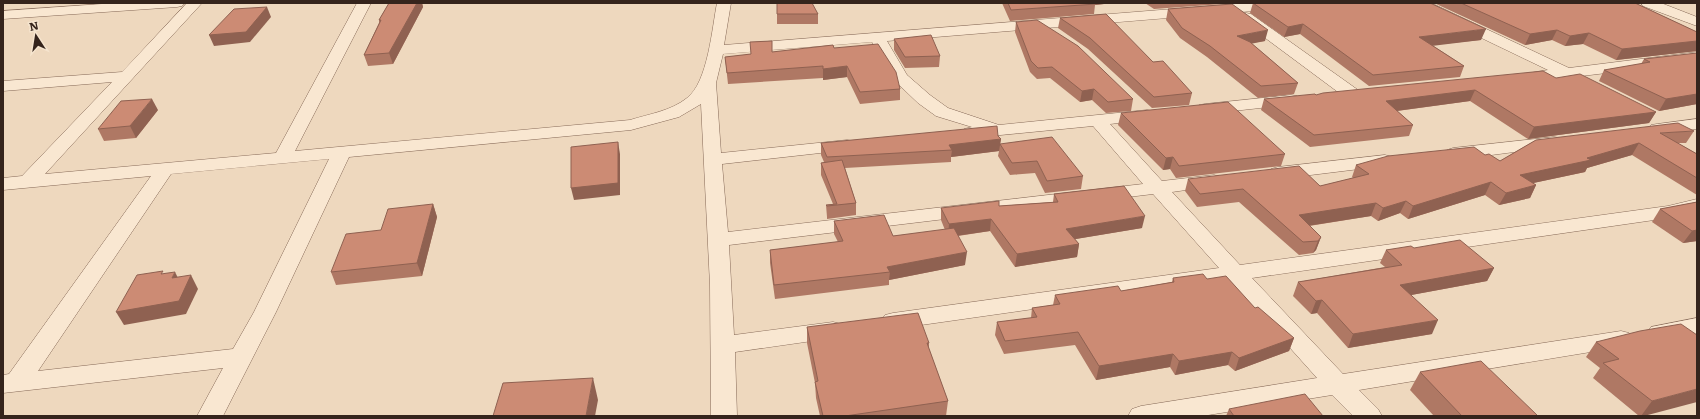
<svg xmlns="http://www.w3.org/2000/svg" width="1700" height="419" viewBox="0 0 1700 419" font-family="Literata,serif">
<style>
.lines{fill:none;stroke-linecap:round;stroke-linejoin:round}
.street-casing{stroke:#866957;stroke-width:1}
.street{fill:#f9e7d1;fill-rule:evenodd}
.wall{fill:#af7864}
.shaded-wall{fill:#8f6151}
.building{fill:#cc8b74;stroke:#8f6151}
</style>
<rect width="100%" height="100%" fill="#eed8be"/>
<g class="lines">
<defs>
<g id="street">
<polygon points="116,3 184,3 182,6 177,7 3,19 3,11"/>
<path d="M187,3h15l-157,171 231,-21 81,-150h14l-76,148 335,-31c19,-6 41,-9 57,-22 21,-16 25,-70 30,-95h14l-7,42 524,-42h60l-2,3 -5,1 -414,34 20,34 23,20 18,13 51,17 148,-15 6,1 3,4 -3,4 -43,5 52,57 52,-6 7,2 3,4 -3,4 -49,7 68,73 428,-59 29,-7v12l-29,7 -416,60 91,96 278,-43 8,2 4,6 -4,6 -8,2 -262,43 19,19 4,7h-29l-21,-21 -130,21h-74l4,-7 9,-3 176,-28 -87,-97 -337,48 -8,-2 -4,-6 4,-6 8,-2 326,-45 -66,-74 -424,51 5,90 99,-13 8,2 4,6 -4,6 -8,2 -98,14 2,64h-26l-1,-131 -9,-181 -22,13 -48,13 -282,27 -73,155 -53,104h-26l26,-48 -220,25v-18l6,-1 142,-198 -148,14v-12l19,-2 90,-94 -109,9v-10l119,-9zM872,42l23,39 23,22 18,13 36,11 -8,2 -3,4 3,4 6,1 123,-12 50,58 -415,48 -6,-68 125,-14 6,-1 3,-4 -3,-4 -6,-1 -126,13 -5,-70 7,-29zM329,159l-75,153 -21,37 -195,22 133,-197z"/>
<polygon points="1413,3 1431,3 1569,68 1697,52 1697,62 1524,83 1518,81 1516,78 1518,75 1548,70 1415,6"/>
<polygon points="1641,3 1661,3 1697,17 1697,26 1643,6"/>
<polygon points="1246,13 1251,14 1358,90 1360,94 1358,98 1352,99 1346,98 1241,20 1239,17 1241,14"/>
<polygon points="1291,95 1297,96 1299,100 1297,104 1205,114 1199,113 1196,109 1199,105 1205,104"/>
<polygon points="1697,119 1697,129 1657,134 1651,133 1648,129 1651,125 1657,124"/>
<polygon points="1554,137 1560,138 1563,142 1560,146 1453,160 1447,158 1444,154 1447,150 1453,148"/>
<polygon points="1385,155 1392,157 1394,161 1392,165 1278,179 1271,177 1269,173 1271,169 1278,167"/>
<polygon points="1697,318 1697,334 1659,341 1651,339 1647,333 1651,327"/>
</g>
</defs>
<use href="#street" class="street-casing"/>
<use href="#street" class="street"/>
</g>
<g class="wall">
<polygon points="389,3 422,3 423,7 393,64 368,66 364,55 379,23 379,20"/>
<polygon points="1002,3 1113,3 1095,5 1094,14 1010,21"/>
<polygon points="1145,3 1223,3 1222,4 1154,9"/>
<polygon points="1253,3 1481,40 1432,45 1464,66 1460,77 1369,86 1300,34 1284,37 1250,13"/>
<polygon points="1434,3 1635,3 1697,32 1697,51 1616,60 1583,44 1565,46 1552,40 1525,45"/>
<polygon points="1168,9 1265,41 1251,43 1298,83 1294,94 1258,98 1207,57 1180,38 1166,20"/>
<rect x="777" y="14" width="41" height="10"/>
<polygon points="1060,18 1153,62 1192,93 1189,105 1152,108 1088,49 1058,28"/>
<polygon points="1016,22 1133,99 1131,111 1106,113 1092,100 1080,102 1050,78 1037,79 1030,72 1015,32"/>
<polygon points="894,39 940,56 939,67 905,68 894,50"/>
<polygon points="834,48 900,89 900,100 860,104 847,77 823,80 823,78 728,84 725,57 773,52"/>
<polygon points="1697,53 1697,104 1659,111 1599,81 1604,70 1641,64 1644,59"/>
<polygon points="1556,78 1656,112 1649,123 1528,139 1470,101 1397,111 1413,125 1409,136 1310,147 1261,110 1264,99"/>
<polygon points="158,110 136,138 104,141 98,129"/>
<polygon points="1121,113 1285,154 1281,166 1176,178 1170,169 1163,170 1118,125"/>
<polygon points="1694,131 1686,143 1678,143 1697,154 1697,195 1632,155 1587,168 1585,172 1533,183 1536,185 1530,198 1499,205 1485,195 1408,219 1400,213 1378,221 1371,216 1309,226 1321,237 1316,250 1313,253 1299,255 1239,202 1197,207 1185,191 1188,179 1320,186 1353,178 1352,177 1356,165 1485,155 1500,161 1536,140"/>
<polygon points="998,136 1001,139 1000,144 1083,176 1081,189 1045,193 1035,173 1010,175 998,156 999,151 951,157 951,162 845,168 856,203 856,215 827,219 827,217 826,205 833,204 821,175 821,163 824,162 821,155 821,143"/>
<polygon points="1054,194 1142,228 1075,239 1079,244 1077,257 1015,267 990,231 958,236 965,265 889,280 889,285 775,299 770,263 770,250 838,242 834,234 834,221 893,236 945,230 941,220 941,208 999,206 1053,202"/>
<polygon points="1697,202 1697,241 1683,243 1652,222 1660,209"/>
<polygon points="433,204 437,217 422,276 336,285 331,272 381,230"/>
<polygon points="1414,248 1494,268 1487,281 1411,295 1432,334 1348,348 1317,313 1311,314 1293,296 1298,282 1385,267 1380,263 1386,250"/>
<polygon points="1173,278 1207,279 1255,308 1294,338 1289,351 1235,371 1228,365 1175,375 1170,367 1096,380 1075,345 1004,354 995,335 997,322 1031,318 1032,308 1053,305 1055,295 1121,291 1172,282"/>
<polygon points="807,327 929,343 929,349 948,401 946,416 820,416 816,398 815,383 807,343"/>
<polygon points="1697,335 1644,416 1639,416 1593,378 1600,368 1586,357 1596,342"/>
<polygon points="1420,372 1538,416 1434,416 1410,390"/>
<polygon points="1229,409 1323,416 1226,416"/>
</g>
<g class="shaded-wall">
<polygon points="417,3 422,3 423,7 393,64 389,53"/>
<polygon points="1087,3 1113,3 1095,5 1096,4"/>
<polygon points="267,7 271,17 250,42 214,46 209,35"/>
<polygon points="1303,24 1300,34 1284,37 1288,27"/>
<polygon points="1486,29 1481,40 1415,48 1419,37"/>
<polygon points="1268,30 1265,41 1235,47 1237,36"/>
<polygon points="1557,30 1552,40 1525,45 1530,34"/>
<polygon points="1589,33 1583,44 1565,46 1570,36"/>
<polygon points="1697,41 1697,51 1616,60 1622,49"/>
<polygon points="847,66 847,77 823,80 823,69"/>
<polygon points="1094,89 1092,100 1080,102 1082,91"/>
<polygon points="1475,90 1470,101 1381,113 1386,101"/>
<polygon points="1697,94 1697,104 1659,111 1666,99"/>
<polygon points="152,99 158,110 136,138 130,126"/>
<polygon points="1656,112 1649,123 1528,139 1534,127"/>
<polygon points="1001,139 999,151 951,157 952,150 949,145"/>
<polygon points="618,142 620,154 620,195 574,200 571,188"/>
<polygon points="1639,143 1632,155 1587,168 1585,172 1514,187 1520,175 1587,158"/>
<polygon points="1173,157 1170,169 1163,170 1166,158"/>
<polygon points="1491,182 1485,195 1408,219 1413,206"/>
<polygon points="1536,185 1530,198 1499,205 1506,193"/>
<polygon points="1406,201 1400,213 1378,221 1383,208"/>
<polygon points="1376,203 1371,216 1294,228 1299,215"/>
<polygon points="433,204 437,217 422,276 417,263"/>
<polygon points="1145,216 1142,228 1064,241 1066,229"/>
<polygon points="991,219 990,231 948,237 949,224"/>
<polygon points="1697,230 1697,241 1683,243 1692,231"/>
<polygon points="1321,237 1316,250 1313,253 1318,241"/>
<polygon points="1079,244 1077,257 1015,267 1017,254"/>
<polygon points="967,252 965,265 889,280 890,272 887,267"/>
<polygon points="1494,268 1487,281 1395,298 1400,285"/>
<polygon points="175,272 182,286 172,278"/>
<polygon points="191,275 198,289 186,314 124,325 116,312"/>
<polygon points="1322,300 1317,313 1311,314 1316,301"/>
<polygon points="1438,320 1432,334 1348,348 1353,334"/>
<polygon points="1294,338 1289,351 1235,371 1239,358"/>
<polygon points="1232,352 1228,365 1175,375 1179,361"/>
<polygon points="1173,354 1170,367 1096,380 1099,366"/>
<polygon points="593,378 598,400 595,416 586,416"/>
<polygon points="1697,389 1697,402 1644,416 1641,416 1652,401"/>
</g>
<g class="building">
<polygon points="389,3 417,3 389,53 364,55 381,20 379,20"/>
<polygon points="777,3 812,3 818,14 777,14"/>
<polygon points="1008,3 1095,3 1096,4 1011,10"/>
<polygon points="1253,3 1430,3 1486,29 1419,37 1464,66 1373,75 1303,24 1288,27"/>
<polygon points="1461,3 1635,3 1697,32 1697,41 1622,49 1589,33 1570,36 1557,30 1530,34"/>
<polygon points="1232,4 1268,30 1237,36 1250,42 1298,83 1261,86 1210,46 1182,28 1168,9"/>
<polygon points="267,7 246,32 209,35 234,9"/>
<polygon points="1106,14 1153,62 1163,61 1192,93 1154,97 1090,38 1060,18"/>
<polygon points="1037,20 1078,46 1133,99 1108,102 1094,89 1082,91 1052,67 1038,68 1031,61 1016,22"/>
<polygon points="931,35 940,56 905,57 894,39"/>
<polygon points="772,41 772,52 833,45 834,48 878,44 896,72 900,89 860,92 847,66 823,69 823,66 727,73 725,57 751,54 750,42"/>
<polygon points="1697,53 1697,94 1666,99 1604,70 1650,62 1644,59"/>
<polygon points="1543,71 1556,78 1580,74 1656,112 1534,127 1475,90 1386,101 1413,125 1314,135 1264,99 1315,94 1316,95 1323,93"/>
<polygon points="152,99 130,126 98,129 121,101"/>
<polygon points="1228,102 1285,154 1179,166 1173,157 1166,158 1121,113"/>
<polygon points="1678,123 1694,131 1660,133 1697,154 1697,178 1639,143 1587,158 1591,160 1520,175 1536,185 1506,193 1491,182 1413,206 1406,201 1383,208 1376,203 1299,215 1321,237 1318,241 1303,242 1243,189 1200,194 1188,179 1299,166 1320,186 1369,174 1356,165 1388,156 1474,147 1485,155 1489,154 1500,161 1536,140"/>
<polygon points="997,126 998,136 1001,139 949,145 952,150 827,157 821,143"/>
<polygon points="1052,137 1083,176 1047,181 1037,161 1012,163 1000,144"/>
<polygon points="618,142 618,183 571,188 571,147"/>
<polygon points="842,160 856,203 827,206 826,205 837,204 821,163"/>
<polygon points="1124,186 1145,216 1066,229 1079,244 1017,254 991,219 949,224 941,208 999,201 999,206 1058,202 1054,194"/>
<polygon points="1697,202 1697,230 1692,231 1660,209"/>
<polygon points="433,204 417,263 331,272 346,234 381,230 388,209"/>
<polygon points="884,215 893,236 954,228 967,252 887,267 890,272 774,285 770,250 843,241 834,221"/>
<polygon points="1460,240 1494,268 1400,285 1438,320 1353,334 1322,300 1316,301 1298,282 1402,265 1386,250 1411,246 1414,248"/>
<polygon points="163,271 161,274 175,272 172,278 191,275 179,301 116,312 137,275"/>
<polygon points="1203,274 1207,279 1226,276 1255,308 1258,307 1294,338 1239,358 1232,352 1179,361 1173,354 1099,366 1078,332 1005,341 997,322 1037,317 1032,308 1060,304 1055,295 1118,286 1121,291 1174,282 1173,278"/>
<polygon points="918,313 929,343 927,343 948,401 845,416 823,416 815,382 818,381 807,327"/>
<polygon points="1681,324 1697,335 1697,389 1652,401 1603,363 1619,359 1596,342 1640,331"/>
<polygon points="1481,361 1538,416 1462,416 1420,372"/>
<polygon points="593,378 586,416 493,416 503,383"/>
<polygon points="1305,394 1323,416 1234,416 1229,409"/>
</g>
<rect width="1700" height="419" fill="none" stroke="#35241c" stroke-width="8"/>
<g transform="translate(36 36) rotate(348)" stroke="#f5e4ce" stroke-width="3" paint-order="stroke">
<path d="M0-3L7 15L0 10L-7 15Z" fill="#35241c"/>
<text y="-6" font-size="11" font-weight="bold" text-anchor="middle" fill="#35241c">N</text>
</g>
</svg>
